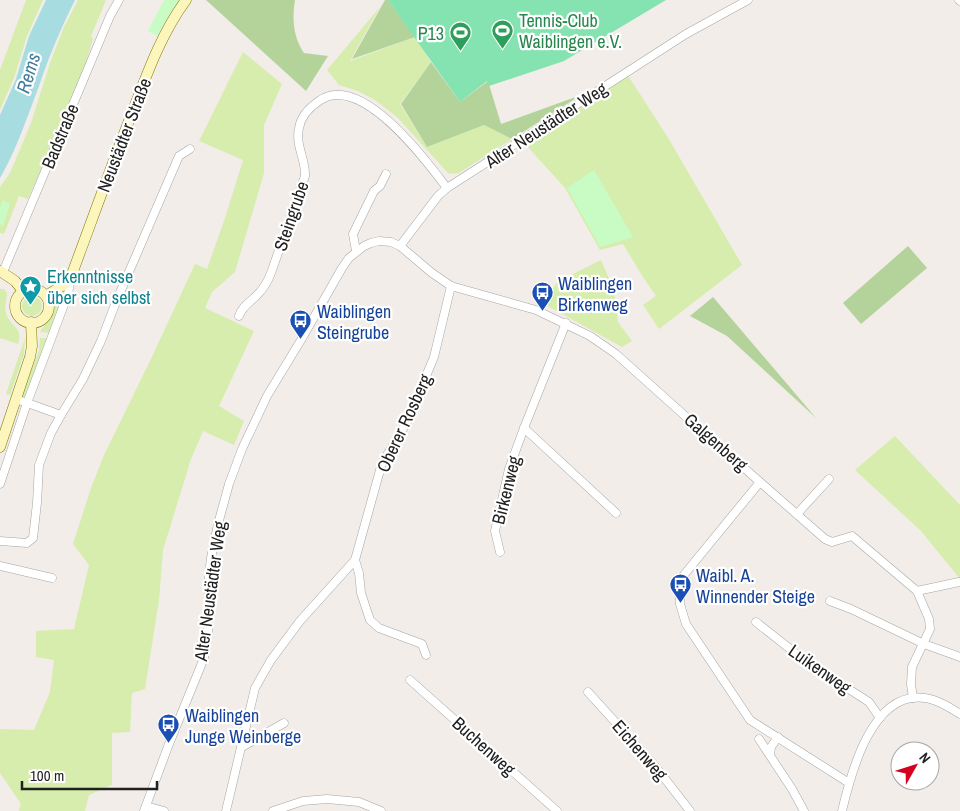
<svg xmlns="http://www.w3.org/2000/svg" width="960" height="811" viewBox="0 0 960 811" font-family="'Archivo Narrow',sans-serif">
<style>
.grass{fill:#d6edad}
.forest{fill:#b4d39b}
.park{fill:#c9fcc5}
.pitch{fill:#84e3b0}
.water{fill:#a7dce1}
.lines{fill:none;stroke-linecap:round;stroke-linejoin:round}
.street-casing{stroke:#a5a5a5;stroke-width:9}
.secondary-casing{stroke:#807b01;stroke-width:11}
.street{stroke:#fff;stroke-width:8}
.secondary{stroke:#fcf6bc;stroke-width:10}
.labels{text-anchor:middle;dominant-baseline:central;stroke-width:4.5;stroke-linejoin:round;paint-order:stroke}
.leisure-label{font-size:18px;fill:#27864d;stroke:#fff;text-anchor:start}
.street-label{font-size:18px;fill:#212121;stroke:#fff}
.culture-label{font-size:18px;fill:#0d838f;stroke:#fff;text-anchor:start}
.transit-label{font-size:18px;fill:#164399;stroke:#fff;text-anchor:start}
.water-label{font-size:19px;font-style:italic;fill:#417d9d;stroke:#fff}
</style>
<rect width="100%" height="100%" fill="#f2ede8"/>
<g class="grass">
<polygon points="26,0 43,0 27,36 14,78 0,110 0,70"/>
<polygon points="78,0 106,0 91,36 93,39 81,79 28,199 19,196 4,234 0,233 0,187 10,173 31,123 50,63 64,27"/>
<polygon points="380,7 350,61 415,37 431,62 400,104 427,147 484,125 512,139 459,173 449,174 397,117 375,100 358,91 339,85 327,70"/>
<polygon points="243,52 282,84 264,125 264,173 235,272 212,292 205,308 254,331 219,406 244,421 234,445 203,431 191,459 163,550 159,600 145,689 132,693 130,732 112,733 112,785 89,795 85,811 19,811 21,804 0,773 0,729 34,730 50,692 54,660 36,657 36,631 74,629 89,565 73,544 91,488 104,455 150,361 195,264 207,269 225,218 243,160 199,141"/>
<polygon points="627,74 667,136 742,265 659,329 643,305 656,296 643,277 623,244 600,250 565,188 525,144"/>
<polygon points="601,260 614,290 618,322 632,341 622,347 544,304 557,282"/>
<path d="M0,289h4l3,4c0,7 -3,13 -1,20 4,14 18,14 12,31l-18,-6z"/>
<circle cx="32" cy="306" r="10"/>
<path d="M59,299l2,4 -11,30 -10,-1c3,-6 9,-11 12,-17 2,-6 3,-11 7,-16z"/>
<polygon points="25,338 24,354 10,395 6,394"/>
<polygon points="40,338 47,338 25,398 23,399 21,397 39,351"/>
<polygon points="895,436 960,505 960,579 921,531 855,470"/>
</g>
<g class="forest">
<path d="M206,0h89c-3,19 -2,37 9,53l24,3 -22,35z"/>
<polygon points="385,0 388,0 415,37 352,59"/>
<polygon points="431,62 460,102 488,81 501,124 581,95 512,139 484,125 427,147 401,104"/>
<polygon points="908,246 927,268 861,324 843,303"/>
<polygon points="713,297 816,418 727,336 690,316"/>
</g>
<g class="park">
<polygon points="164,0 180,0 157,36 148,31"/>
<polygon points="594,170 633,237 600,247 567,188"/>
<polygon points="3,200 10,204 3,226 0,224 0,208"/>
</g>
<polygon class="pitch" points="388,0 666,0 564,61 489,86 487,81 460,102"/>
<path class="water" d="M46,0h29c-14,28 -26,56 -36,86 -12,31 -22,63 -39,92v-63l16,-36 13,-43z"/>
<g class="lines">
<defs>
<g id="street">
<polyline points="959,0 960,1"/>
<polyline points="400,246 438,196 447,188 686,34 748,0"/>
<polyline points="356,251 353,234 374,191 380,186 386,174"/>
<polyline points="3,272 110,16 119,0"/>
<path d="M239,316c3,-10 12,-14 19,-22 6,-6 10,-13 13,-21l34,-97c1,-16 -10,-31 -6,-48 2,-12 11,-21 20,-27 41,-30 107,59 128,87"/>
<polyline points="16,399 61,415 83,379 101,341 116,302 179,156 190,149"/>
<polyline points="524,428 616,513"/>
<polyline points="760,482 683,576 680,585 680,604 686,624 750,720 849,783"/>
<polyline points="0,484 27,403 68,294 71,276"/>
<polyline points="797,514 829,479"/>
<polyline points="0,541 27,543 33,538 37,503 39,465 51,433 61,415"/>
<polyline points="500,552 495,531 509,469 524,428 566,323"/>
<polyline points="355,560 359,573 361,593 370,620 379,628 422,644 426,655"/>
<polyline points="0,566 52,578"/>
<polyline points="917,591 959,582"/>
<polyline points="830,601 851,609 924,644 960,657"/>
<polyline points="756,622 808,663 869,702 880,718"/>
<polyline points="410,680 557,811"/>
<polyline points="588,692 655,766 690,811"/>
<polyline points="759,739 792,789 804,811"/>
<polyline points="242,747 284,723"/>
<polyline points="770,755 771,747 778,737"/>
<polyline points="146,806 164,811"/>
<polyline points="144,811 169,744 204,658 208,635 209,574 211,558 218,524 229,484 242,449 267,396 301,340 342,268 349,258 364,246 371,243 379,241 391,242 400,246 432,273 451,286 536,310 590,336 616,354 703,432 825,539 832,542 852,536 917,591 929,619 930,629 912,667 911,684 913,698"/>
<polyline points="226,811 255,688 271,660 300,621 355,560 382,463 406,424 434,357 451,286"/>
<polyline points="273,811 303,801 327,799 359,802 381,811"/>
<path d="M842,811c9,-38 30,-121 83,-113 13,2 24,9 35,16"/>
</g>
<g id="secondary">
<polyline points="0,271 15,281 23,291"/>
<circle cx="32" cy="306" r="17"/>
<path d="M46,296l19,-12 7,-10c20,-54 39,-107 60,-161 15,-39 29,-79 54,-113"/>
<polyline points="0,447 30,357 32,346 31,322"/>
</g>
</defs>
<use href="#street" class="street-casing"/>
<use href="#secondary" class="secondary-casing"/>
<use href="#street" class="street"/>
<use href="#secondary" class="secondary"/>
</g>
<defs>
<symbol id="stadium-pin" viewBox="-11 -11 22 30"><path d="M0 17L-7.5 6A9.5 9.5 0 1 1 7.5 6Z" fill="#2e9e5b" stroke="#fff"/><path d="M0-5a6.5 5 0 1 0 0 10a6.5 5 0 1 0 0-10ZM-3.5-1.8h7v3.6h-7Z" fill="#fff"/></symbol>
<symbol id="sight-pin" viewBox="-11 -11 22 30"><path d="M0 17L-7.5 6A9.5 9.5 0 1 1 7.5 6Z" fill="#0f9aa8" stroke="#fff"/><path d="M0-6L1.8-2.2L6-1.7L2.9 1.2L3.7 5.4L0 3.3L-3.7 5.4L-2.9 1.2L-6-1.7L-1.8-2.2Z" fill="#fff"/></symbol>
<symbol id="bus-pin" viewBox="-11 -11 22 30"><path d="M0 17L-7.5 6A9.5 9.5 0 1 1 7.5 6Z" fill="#1a4fb4" stroke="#fff"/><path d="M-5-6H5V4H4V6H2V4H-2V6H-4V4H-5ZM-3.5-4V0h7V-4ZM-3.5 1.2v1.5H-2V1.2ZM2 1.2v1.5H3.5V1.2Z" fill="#fff"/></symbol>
</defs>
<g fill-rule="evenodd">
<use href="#stadium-pin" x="490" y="18" width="25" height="34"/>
<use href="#stadium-pin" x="448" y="20" width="25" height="34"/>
<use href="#sight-pin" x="18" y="274" width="25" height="34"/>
<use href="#bus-pin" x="530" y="280" width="25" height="34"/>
<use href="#bus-pin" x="288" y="308" width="25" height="34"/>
<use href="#bus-pin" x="668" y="572" width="25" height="34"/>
<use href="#bus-pin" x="156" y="712" width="25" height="34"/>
</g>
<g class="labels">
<g class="leisure-label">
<text x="519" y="20">Tennis-Club<tspan x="519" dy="21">Waiblingen e.V.</tspan></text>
<text x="444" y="33" text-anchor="end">P13</text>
</g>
<g class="street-label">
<text transform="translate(546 125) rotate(-33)">Alter Neustädter Weg</text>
<text transform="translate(124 135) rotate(-69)">Neustädter Straße</text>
<text transform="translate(60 136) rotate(-67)">Badstraße</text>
<text transform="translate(291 216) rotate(-71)">Steingrube</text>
<text transform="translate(404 423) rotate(-65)">Oberer Rosberg</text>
<text transform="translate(716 442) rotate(41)">Galgenberg</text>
<text transform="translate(506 490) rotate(-76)">Birkenweg</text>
<text transform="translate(210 591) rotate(-82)">Alter Neustädter Weg</text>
<text transform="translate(820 669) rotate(35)">Luikenweg</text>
<text transform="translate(484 746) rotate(42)">Buchenweg</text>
<text transform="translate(640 750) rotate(49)">Eichenweg</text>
</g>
<g class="culture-label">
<text x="47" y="276">Erkenntnisse<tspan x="47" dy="21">über sich selbst</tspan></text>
</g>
<g class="transit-label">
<text x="558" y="283">Waiblingen<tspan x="558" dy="21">Birkenweg</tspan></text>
<text x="317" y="311">Waiblingen<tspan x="317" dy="21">Steingrube</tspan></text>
<text x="696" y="575">Waibl. A.<tspan x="696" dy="21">Winnender Steige</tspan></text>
<text x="185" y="715">Waiblingen<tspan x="185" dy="21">Junge Weinberge</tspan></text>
</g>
<g class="water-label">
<text transform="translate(28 73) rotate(-73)">Rems</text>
</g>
</g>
<g transform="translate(915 766) rotate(51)"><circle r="24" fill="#ffffff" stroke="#a6a6a6"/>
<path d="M0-4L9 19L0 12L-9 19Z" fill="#d30020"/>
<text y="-8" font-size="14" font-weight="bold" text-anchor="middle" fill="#212121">N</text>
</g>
<path d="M22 781v8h135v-8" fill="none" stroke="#212121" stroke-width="2.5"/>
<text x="30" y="781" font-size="15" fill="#212121" stroke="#ffffff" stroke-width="4" paint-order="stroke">100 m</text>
</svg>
